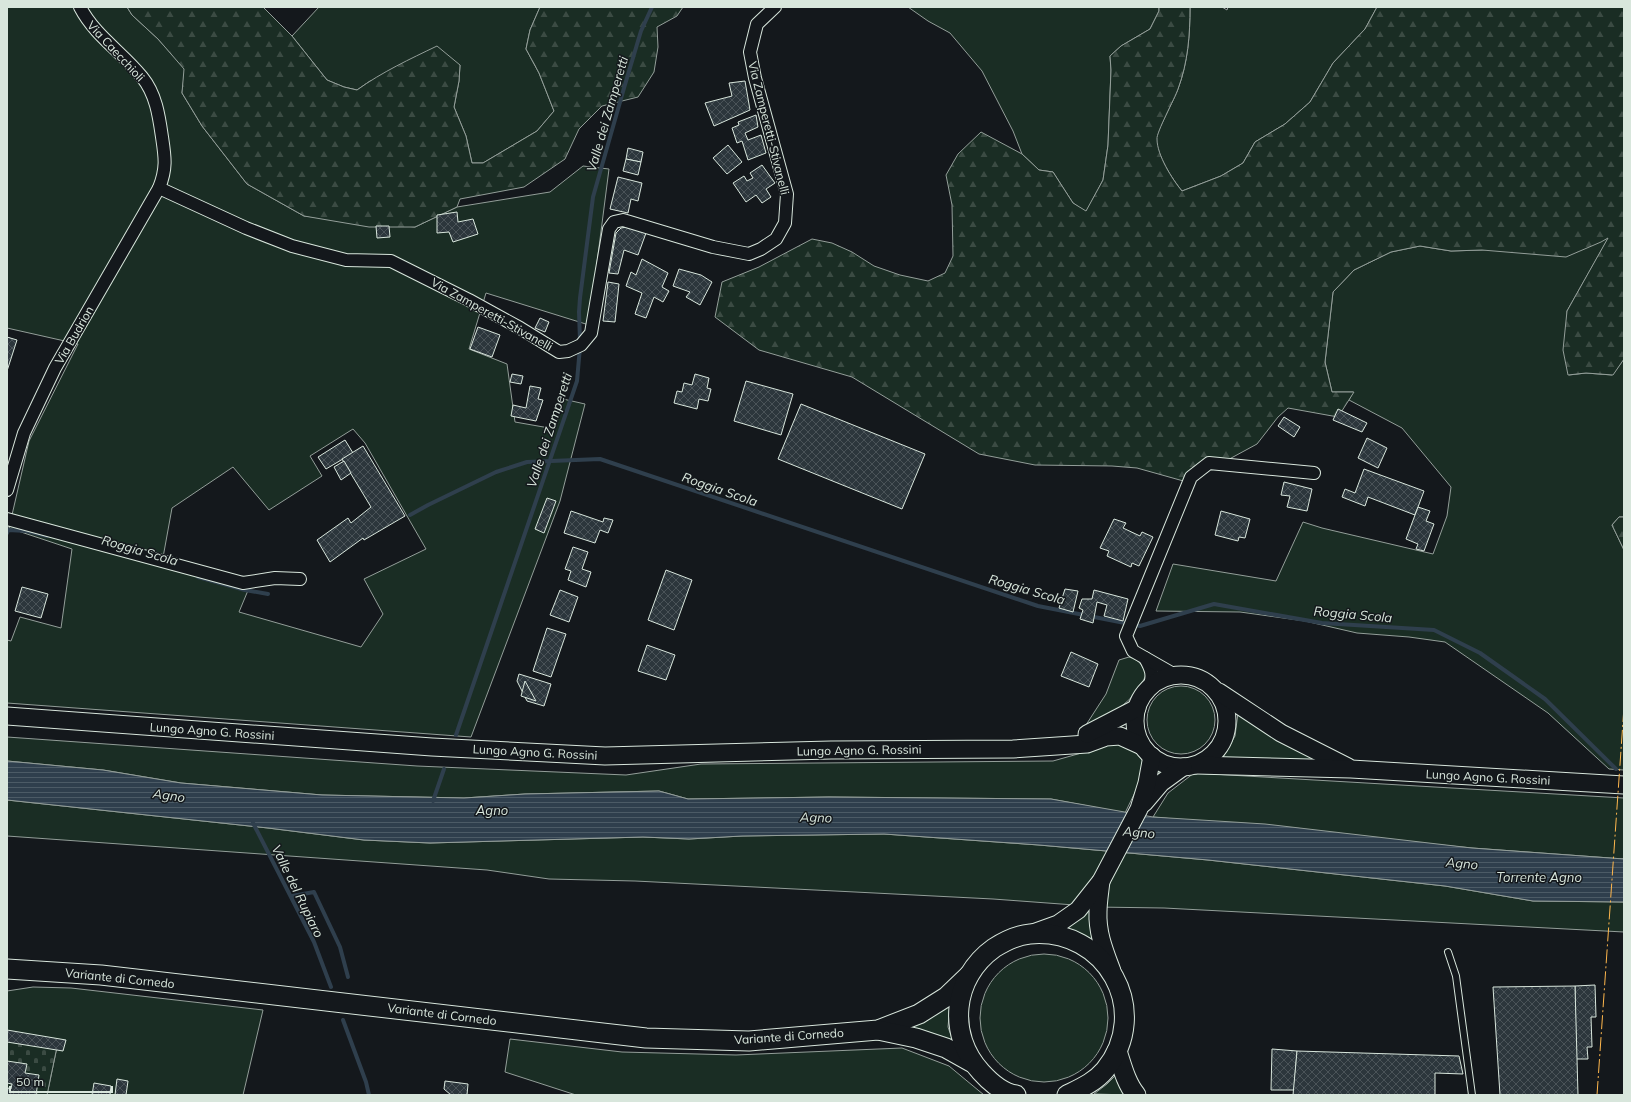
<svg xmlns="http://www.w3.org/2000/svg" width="1631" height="1102" viewBox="0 0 1631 1102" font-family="Mulish,sans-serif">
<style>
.green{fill:#1a2d24;stroke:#939e99;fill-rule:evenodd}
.forest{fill:url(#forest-firs);stroke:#939e99}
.cemetery{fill:url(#cemetery-stones);stroke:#939e99}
.water{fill:url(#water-rules);stroke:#939e99}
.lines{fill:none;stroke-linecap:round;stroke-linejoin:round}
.stream{stroke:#2f3f4d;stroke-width:4}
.building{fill:url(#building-cross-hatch);stroke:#d8e6dc}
.lane-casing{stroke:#d8e6dc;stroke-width:8}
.street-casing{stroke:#d8e6dc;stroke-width:14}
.secondary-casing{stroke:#d8e6dc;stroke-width:19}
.primary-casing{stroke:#d8e6dc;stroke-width:21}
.lane{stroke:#14181c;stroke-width:6}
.street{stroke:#14181c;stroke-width:12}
.secondary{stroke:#14181c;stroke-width:17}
.primary{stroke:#14181c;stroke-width:19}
.power{stroke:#ffb74d;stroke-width:1;stroke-dasharray:14 3 2 3;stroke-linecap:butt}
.labels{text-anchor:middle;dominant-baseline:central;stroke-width:3;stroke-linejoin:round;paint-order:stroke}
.street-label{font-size:12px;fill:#d8e6dc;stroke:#14181c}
.water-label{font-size:13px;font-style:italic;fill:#d8e6dc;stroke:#14181c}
</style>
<defs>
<pattern id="forest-firs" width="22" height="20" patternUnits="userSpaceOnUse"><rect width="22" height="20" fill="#1a2d24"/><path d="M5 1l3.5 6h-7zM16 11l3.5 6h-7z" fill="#3b4b43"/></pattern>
<pattern id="cemetery-stones" width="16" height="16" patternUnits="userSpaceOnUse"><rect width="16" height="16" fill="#1a2d24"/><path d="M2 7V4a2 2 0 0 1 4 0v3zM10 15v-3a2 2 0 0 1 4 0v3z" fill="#3b4b43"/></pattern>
<pattern id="water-rules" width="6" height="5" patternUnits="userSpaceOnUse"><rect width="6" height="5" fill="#2f3f4d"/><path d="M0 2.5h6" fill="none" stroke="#4c5b66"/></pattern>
<pattern id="building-cross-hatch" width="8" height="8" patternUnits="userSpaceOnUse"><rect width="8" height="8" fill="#2c363c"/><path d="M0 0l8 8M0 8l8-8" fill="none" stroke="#4a5358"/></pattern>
</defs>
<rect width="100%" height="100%" fill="#14181c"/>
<g class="green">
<path d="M7,7h120l5,8 26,24 27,30 -3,24 20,33 45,58 57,32 111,11 42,-20 93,-15 33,-26 26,3 -20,156 -103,-32 -17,56 38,15 8,58 40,7 8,-30 22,5 -25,97 -89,236 -464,-34v-63l4,1 9,-24 41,11 11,-79 -63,-21 20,-87 49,-97 -71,-16zM353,429l12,14 61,106 -62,30 19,35 -22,33 -122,-35 10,-24 -87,-25 10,-55 61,-41 36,43 53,-34 -12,-20z"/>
<polygon points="319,7 540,7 530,30 526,49 539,73 554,111 537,131 483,163 472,163 466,136 454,107 459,81 460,65 370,81 357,90 344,87 327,80 292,36"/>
<polygon points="908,7 1159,7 1159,11 1150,29 1121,46 1110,56 1111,70 1108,145 1103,180 1086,212 1073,203 1053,172 1039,170 1022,154 1013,131 982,71 950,33 928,21"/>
<path d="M1190,7h32l5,3 1,-3h149l-12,22 -32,34 -23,39 -25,22 -30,18 -12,21 -22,13 -39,15c-10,-12 -25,-36 -26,-52 0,-6 19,-41 22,-50 10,-27 12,-54 12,-82z"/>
<polygon points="1609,237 1567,311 1569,375 1586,373 1612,375 1624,359 1624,517 1619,517 1612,525 1624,550 1624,770 1609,769 1548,713 1445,642 1409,637 1357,633 1305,621 1240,612 1156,611 1173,564 1276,581 1303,522 1322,528 1433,554 1447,516 1451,487 1402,428 1349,400 1353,392 1332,392 1325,362 1333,292 1354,270 1391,252 1420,246 1451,251 1482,250"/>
<path d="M1129,657c10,3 14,8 17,18 -13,29 -35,39 -62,53l22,-34 13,-34z"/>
<circle cx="1181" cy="720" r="34"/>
<polygon points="1238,713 1328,765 1222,759 1235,736"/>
<polygon points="7,737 417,766 626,775 701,764 1053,761 1092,750 1110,743 1131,747 1143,761 1141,780 1125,813 1051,799 829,797 688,799 659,791 525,794 464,798 322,795 181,783 103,770 7,761"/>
<polygon points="1194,773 1624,798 1624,859 1472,848 1153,817 1168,793"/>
<polygon points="7,800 268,828 364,840 430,843 643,837 689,839 742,836 884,834 1039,845 1208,860 1445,886 1533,901 1624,902 1624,932 1164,908 1095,907 1096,942 1082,934 1067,929 1082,916 1088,906 993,899 855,892 635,881 549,879 487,870 7,836"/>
<circle cx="1044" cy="1018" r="64"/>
<polygon points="33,987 71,988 263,1010 243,1095 47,1095 58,1042 7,1033 7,991"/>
<polygon points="950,1005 948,1027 955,1047 902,1031"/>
<polygon points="510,1039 622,1052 736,1055 902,1048 949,1066 984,1095 576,1095 505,1072"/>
<polygon points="1118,1073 1129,1095 1094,1094 1107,1084"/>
</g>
<g class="forest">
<path d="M127,7h136l29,29 35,44 17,7 13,3c25,-18 53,-31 80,-44l23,19 -1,16 -5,26 12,29 6,27h11l54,-32 17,-20 -15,-38 -13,-24 4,-19 10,-23h143l-6,9 -20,11 1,20 -4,25 -16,25 -36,9 -23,23 -14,30 -41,28 -64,12 -3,8 -42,20h-46l-65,-11 -57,-32 -45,-58 -20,-33 2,-24 -26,-30 -26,-24z"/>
<path d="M1159,7h31c0,28 -2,55 -12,82 -3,9 -22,44 -21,50 0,16 15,40 25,52l39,-15 22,-13 12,-21 30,-18 25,-22 23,-39 32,-34 12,-22h247v352l-11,16 -27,-2 -18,2 -5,-25 4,-39 41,-73 -7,4 -35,15 -84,-7 -31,1 -31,-5 -29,6 -37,18 -21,22 -8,70 7,30h22l-16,25 -50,-9 -10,9 -21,27 -70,38 -50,-14 -25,-2 -77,-1 -56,-11 -127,-77 -93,-27 -44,-33 7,-35 37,-15 53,-28 20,4 20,9 22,14 26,9 28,6 17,-8 8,-17 -1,-51 -6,-30 12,-21 23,-22 41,22 17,16 14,2 20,31 13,8 17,-31 5,-35 3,-75 -1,-14 11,-10 29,-17 9,-18z"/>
<polygon points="1619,517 1624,517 1624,550 1612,525"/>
</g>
<polygon class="cemetery" points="7,1033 58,1042 47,1095 7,1095"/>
<polygon class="water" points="7,761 103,770 181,783 322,795 464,798 525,794 659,791 688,799 829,797 1051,799 1153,817 1265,824 1472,848 1624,859 1624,902 1533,901 1445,886 1208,860 1039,845 884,834 742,836 689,839 643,837 430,843 364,840 268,828 7,800"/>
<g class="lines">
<g class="stream">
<polyline points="580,341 579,312 580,298 593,197 624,88 641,31 652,7"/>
<polyline points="410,515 428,505 496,472 527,462 600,459 1038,606 1140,626 1214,604 1322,623 1434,630 1480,653 1545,699 1616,769"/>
<polyline points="7,533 8,530 27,531 47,536"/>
<polyline points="198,577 245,590 268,594"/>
<polyline points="456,735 577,381 580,347"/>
<polyline points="433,801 444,769"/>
<polyline points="253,823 314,942 331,987"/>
<polyline points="292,896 314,892 340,947 348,977"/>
<polyline points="343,1020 366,1082 369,1095"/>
</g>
</g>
<g class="building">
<polygon points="745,81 750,110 714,126 705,103 732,96 729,83"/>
<polygon points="756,115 758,127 745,133 748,140 761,135 766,153 748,160 742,141 737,143 732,128 739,125 738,122"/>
<polygon points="728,145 742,162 727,174 713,158"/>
<polygon points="628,148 643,152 641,162 626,159"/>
<polygon points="626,159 641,162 638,175 623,171"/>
<polygon points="762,165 775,183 766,189 771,197 762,203 756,195 746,202 733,183 744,176 747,181 753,178 750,173"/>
<polygon points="618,177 642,183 638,201 631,199 628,213 610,209"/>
<polygon points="457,212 458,222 473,219 478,234 453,242 449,232 437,233 437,215"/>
<polygon points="376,226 389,226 390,237 377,238"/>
<polygon points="627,227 646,233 638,255 624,250 618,274 609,273 616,233 621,228"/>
<polygon points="642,259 668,273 662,287 669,291 663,302 654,297 646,318 635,314 642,293 626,286 631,272 636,275"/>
<polygon points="679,269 701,275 712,282 700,305 686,297 690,292 673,286"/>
<polygon points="608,282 619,284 615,322 603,321"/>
<polygon points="540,318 549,322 545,332 535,328"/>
<polygon points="478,327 500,335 492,357 470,349"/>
<polygon points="7,337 17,340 7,371"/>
<polygon points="512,374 523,376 521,384 510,382"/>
<polygon points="695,374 709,378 707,388 711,389 708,401 699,399 697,409 674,403 677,391 682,392 684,383 692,385"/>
<polygon points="746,381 793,394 781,435 734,421"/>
<polygon points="530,386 541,388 538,399 543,400 536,421 511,416 513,405 526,408"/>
<polygon points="801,404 925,454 902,509 778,459"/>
<polygon points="1338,409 1367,423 1362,432 1333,420"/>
<polygon points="1284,417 1300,427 1294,437 1278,426"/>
<polygon points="1367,438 1387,448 1378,468 1358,458"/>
<polygon points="345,440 353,453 326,469 318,457"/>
<polygon points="363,446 405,516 364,540 363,538 330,562 317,540 348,518 351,523 371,507 342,459"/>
<polygon points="344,461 351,473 341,480 334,467"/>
<polygon points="1364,469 1424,491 1415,515 1368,497 1365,506 1342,497 1345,489 1355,493"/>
<polygon points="1284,482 1312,489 1307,511 1287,507 1290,496 1281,495"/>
<polygon points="547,498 556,501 544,533 535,529"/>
<polygon points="1418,507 1430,511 1426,521 1434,524 1424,551 1416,549 1418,544 1406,539"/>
<polygon points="571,511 603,522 604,518 613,520 608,533 600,530 595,543 564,533"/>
<polygon points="1221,511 1250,519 1245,538 1239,537 1238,541 1215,535"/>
<polygon points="1114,519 1126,523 1123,528 1140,536 1142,532 1153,537 1139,566 1132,563 1131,567 1107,556 1109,551 1100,548"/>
<polygon points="573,547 588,552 582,569 591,572 586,587 568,580 571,571 565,569"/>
<polygon points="666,570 692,580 674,630 648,620"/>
<polygon points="22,587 48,594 41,618 15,611"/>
<polygon points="1065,589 1078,591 1073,612 1059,608"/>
<polygon points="560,590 578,597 569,622 550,615"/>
<polygon points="1094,590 1128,599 1123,621 1104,616 1107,605 1097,602 1093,623 1080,619 1083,610 1079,608 1082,599 1092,599"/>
<polygon points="547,628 566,634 551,677 533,671"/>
<polygon points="647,645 675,655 666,680 638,671"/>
<polygon points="1071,652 1098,664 1089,687 1061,676"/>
<polygon points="519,674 551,684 544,706 527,701 517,681"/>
<polygon points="525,681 536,701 521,696"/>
<polygon points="1595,985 1596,1017 1591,1017 1592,1047 1587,1047 1588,1059 1576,1059 1575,986"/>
<polygon points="1575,986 1578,1095 1500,1095 1493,987"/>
<polygon points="7,1030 66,1040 63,1051 7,1042"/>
<polygon points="1272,1049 1297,1051 1294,1090 1271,1090"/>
<polygon points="1297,1051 1459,1056 1463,1074 1435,1073 1435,1095 1293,1095"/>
<polygon points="7,1061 27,1064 25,1073 39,1075 36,1095 7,1095 8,1088 11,1089 12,1084 7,1083"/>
<polygon points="117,1079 128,1081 126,1095 115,1095"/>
<polygon points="445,1081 468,1084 467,1095 451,1095 444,1089"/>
<polygon points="94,1083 111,1086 110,1095 92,1095"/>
</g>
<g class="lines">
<defs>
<polyline id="lane" points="1448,952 1456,976 1472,1095"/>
<g id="street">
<polyline points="159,188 246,228 292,246 346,260 391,261 469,300 520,328 559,352 568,351 581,345 591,333 609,229 614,222 623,220 713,247 749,254 761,249 776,239 785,223 787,194 755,78 750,52 757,24 775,7"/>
<path d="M7,490l17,-57 31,-65 104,-180c8,-20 6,-31 3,-51 -3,-21 -6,-43 -20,-60 -20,-25 -47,-41 -62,-70"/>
<polyline points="7,519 243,583 275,578 300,579"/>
<path d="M1145,658c6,11 9,17 4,29"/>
<polyline points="1175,675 1133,651 1126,636 1191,477 1209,463 1314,473"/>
</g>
<g id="secondary">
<circle cx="1181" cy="721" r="46"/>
<polyline points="1219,692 1281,733 1348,767"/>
<polyline points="7,716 432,747 605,756 831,750 1013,749 1087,744 1106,737 1120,736 1142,746"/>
<polyline points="1087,734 1137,708"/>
<polyline points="1196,765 1351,769 1624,785"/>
<polyline points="1144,803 1161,783 1183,767"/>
<path d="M1101,881c-1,10 -3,21 -3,31 -1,21 7,40 14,59"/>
<polyline points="1033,933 1058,924 1078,910 1101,881 1139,809 1147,783 1152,756"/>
</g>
<g id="primary">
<polyline points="7,969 101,975 646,1038 749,1041 878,1030 919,1014 946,997 969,975"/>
<polyline points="878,1030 916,1038 946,1048 971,1062"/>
<path d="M1117,1051c5,15 9,32 19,44"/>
<path d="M1016,1095c-13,-2 -26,-13 -35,-23 -34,-37 -29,-94 13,-124 11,-7 24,-13 36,-14 76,-7 123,77 75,136 -10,12 -24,18 -38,25"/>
</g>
</defs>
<use href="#lane" class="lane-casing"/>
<use href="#street" class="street-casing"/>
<use href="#secondary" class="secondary-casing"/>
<use href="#primary" class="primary-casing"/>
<use href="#lane" class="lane"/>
<use href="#street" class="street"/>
<use href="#secondary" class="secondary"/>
<use href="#primary" class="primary"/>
<polyline class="power" points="1597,1095 1624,707"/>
</g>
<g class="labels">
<g class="street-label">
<text transform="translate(116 51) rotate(47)">Via Caecchioli</text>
<text transform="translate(769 128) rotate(76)">Via Zamperetti-Stivanelli</text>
<text transform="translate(492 314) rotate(29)">Via Zamperetti-Stivanelli</text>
<text transform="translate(74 335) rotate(-60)">Via Budrion</text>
<text transform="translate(212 731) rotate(4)">Lungo Agno G. Rossini</text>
<text transform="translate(859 750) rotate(-1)">Lungo Agno G. Rossini</text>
<text transform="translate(535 752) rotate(3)">Lungo Agno G. Rossini</text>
<text transform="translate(1488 777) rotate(3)">Lungo Agno G. Rossini</text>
<text transform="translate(120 978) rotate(6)">Variante di Cornedo</text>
<text transform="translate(442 1014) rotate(7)">Variante di Cornedo</text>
<text transform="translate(789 1036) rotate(-4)">Variante di Cornedo</text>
</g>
<g class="water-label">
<text transform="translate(607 114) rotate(-74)">Valle dei Zamperetti</text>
<text transform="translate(549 430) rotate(-72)">Valle dei Zamperetti</text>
<text transform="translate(720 489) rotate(19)">Roggia Scola</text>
<text transform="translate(140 550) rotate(16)">Roggia Scola</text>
<text transform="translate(1027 589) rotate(16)">Roggia Scola</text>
<text transform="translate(1353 614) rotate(5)">Roggia Scola</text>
<text transform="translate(169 795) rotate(8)">Agno</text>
<text x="492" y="810">Agno</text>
<text transform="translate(816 817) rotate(2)">Agno</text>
<text transform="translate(1139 832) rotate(5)">Agno</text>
<text transform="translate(1462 863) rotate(5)">Agno</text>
<text x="1539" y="877">Torrente Agno</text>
<text transform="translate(298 891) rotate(64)">Valle del Rupiaro</text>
</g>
</g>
<rect width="1631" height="1102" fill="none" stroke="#d8e6dc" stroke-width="16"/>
<path d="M10 1086v6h102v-6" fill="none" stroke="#d8e6dc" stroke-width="2"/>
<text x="16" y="1086" font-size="12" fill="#d8e6dc" stroke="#14181c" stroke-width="3" paint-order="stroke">50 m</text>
</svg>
